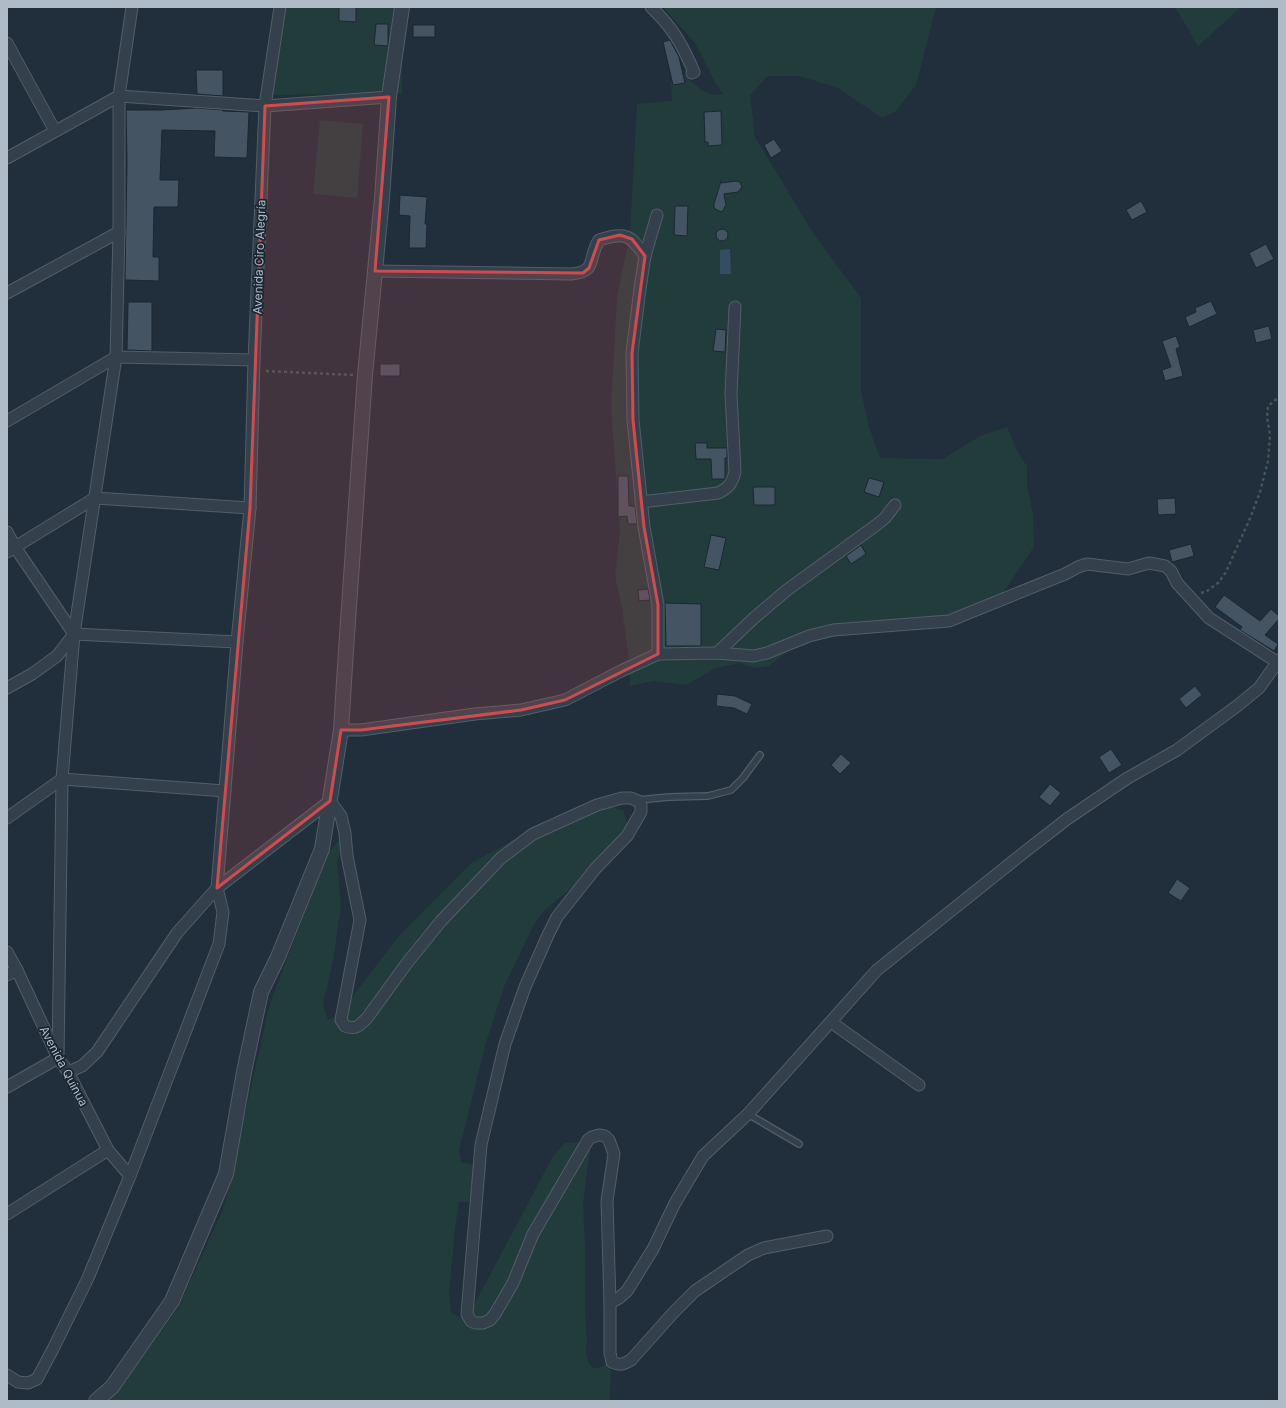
<svg xmlns="http://www.w3.org/2000/svg" width="1286" height="1408" viewBox="0 0 1286 1408" font-family="Inter,sans-serif">
<style>
.green{fill:#223c3c}
.water{fill:#324d64}
.building{fill:#445462;stroke:#1b2732}
.lines{fill:none;stroke-linecap:round;stroke-linejoin:round}
.service-casing{stroke:#525e69;stroke-width:8}
.minor-casing{stroke:#525e69;stroke-width:13}
.tertiary-casing{stroke:#525e69;stroke-width:16}
.path{stroke:#405858;stroke-width:2.5;stroke-dasharray:3 3;stroke-linecap:butt}
.service{stroke:#34404b;stroke-width:5.5}
.minor{stroke:#34404b;stroke-width:11}
.tertiary{stroke:#34404b;stroke-width:14}
.marked{fill:#cc4d50;fill-opacity:0.2;stroke:#cc4d50;stroke-width:3;stroke-linejoin:round}
.labels{text-anchor:middle;dominant-baseline:central;stroke-width:3.5;stroke-linejoin:round;paint-order:stroke}
.street-label{font-size:12px;fill:#afbbc7;stroke:#192530}
</style>
<rect width="100%" height="100%" fill="#202f3b"/>
<g class="green">
<polygon points="285,7 402,7 402,93 273,95"/>
<path d="M663,7h273l-20,78 -21,27 -13,6 -44,-30 -39,-12h-31l-18,19 5,42 58,96 48,65v92l7,34 12,34 63,1 37,-23 27,-9 11,26 9,13v19l6,31 1,31 -34,50 -32,18 -88,13 -71,14 -8,4 -9,2 -23,18 -15,2 -14,-5 -24,5 -30,17 -32,-4 -24,5v-18l-8,-61 -7,-31 5,-45 -9,-124 6,-109 13,-65 7,-129 35,-3 -1,-19 13,-7c11,9 22,23 39,19l-8,-12 -20,-39z"/>
<polygon points="1175,7 1240,7 1240,8 1198,46"/>
<polygon points="320,120 363,124 357,198 313,194"/>
<polygon points="600,805 623,810 628,826 616,844 607,848 573,887 547,908 534,924 504,987 485,1046 459,1151 461,1162 471,1164 480,1170 471,1202 459,1202 455,1229 449,1294 451,1313 466,1320 552,1158 565,1143 581,1142 590,1150 583,1203 585,1245 585,1312 587,1341 586,1353 588,1362 593,1368 599,1368 611,1361 610,1401 107,1401 129,1376 178,1308 224,1207 270,1003 314,889 325,857 345,833 337,863 341,906 333,961 323,1004 328,1020 341,1015 355,993 399,936 471,863 565,813"/>
</g>
<polygon class="water" points="730,249 731,274 720,274 720,250"/>
<g class="building">
<polygon points="339,7 356,7 356,22 339,21"/>
<polygon points="376,24 388,24 388,46 374,45"/>
<rect x="413" y="25" width="22" height="12"/>
<polygon points="670,40 679,57 685,83 673,85 663,42"/>
<polygon points="196,70 223,70 223,96 197,94"/>
<polygon points="197,108 223,110 223,111 249,112 247,158 214,157 215,131 162,130 160,180 179,180 178,207 154,207 153,257 159,257 159,281 125,280 127,162 126,110 162,110"/>
<polygon points="721,111 722,145 708,146 708,142 705,142 704,112"/>
<polygon points="774,139 782,151 771,158 764,145"/>
<polygon points="721,181 721,183 736,181 740,182 742,187 738,192 724,194 726,205 722,212 717,210 714,208 714,204"/>
<polygon points="400,195 427,197 425,224 427,224 426,248 409,248 410,216 399,215"/>
<polygon points="1141,201 1147,212 1132,220 1126,210"/>
<polygon points="675,206 688,206 687,236 674,235"/>
<circle cx="722" cy="235" r="6"/>
<polygon points="1266,244 1274,259 1256,268 1249,253"/>
<polygon points="1211,301 1217,314 1189,327 1185,317 1196,312 1195,308"/>
<polygon points="128,302 152,302 152,351 127,350"/>
<polygon points="1269,326 1272,339 1256,343 1253,330"/>
<polygon points="716,329 726,330 725,352 713,351"/>
<polygon points="1176,336 1180,347 1176,349 1183,376 1165,381 1162,370 1171,367 1162,341"/>
<rect x="380" y="364" width="20" height="12"/>
<polygon points="695,443 707,443 707,448 727,448 727,458 725,458 725,479 712,479 711,459 696,459"/>
<polygon points="618,476 628,476 629,506 635,506 637,524 628,524 627,516 618,517"/>
<polygon points="869,478 884,482 879,497 864,492"/>
<polygon points="753,487 775,487 775,505 754,505"/>
<polygon points="1175,498 1176,514 1158,515 1157,499"/>
<polygon points="711,535 726,538 719,570 704,567"/>
<polygon points="1191,544 1194,556 1172,562 1169,550"/>
<polygon points="861,545 866,554 851,564 846,556"/>
<polygon points="648,589 650,600 639,601 638,590"/>
<polygon points="1224,595 1260,621 1271,609 1279,616 1279,619 1265,635 1278,644 1274,651 1240,630 1242,627 1215,607"/>
<polygon points="665,603 701,604 701,646 666,646"/>
<polygon points="1195,686 1202,695 1186,708 1179,699"/>
<polygon points="717,694 735,696 752,704 747,714 734,708 716,706"/>
<polygon points="1111,749 1122,765 1109,773 1099,757"/>
<polygon points="841,754 851,763 840,774 831,765"/>
<polygon points="1050,784 1061,793 1050,806 1039,797"/>
<polygon points="1177,879 1190,888 1181,901 1168,893"/>
</g>
<g class="lines">
<defs>
<g id="service">
<polyline points="638,800 669,797 708,796 731,790 743,778 760,755"/>
<polyline points="748,1114 799,1144"/>
</g>
<g id="minor">
<path d="M651,7c22,21 31,37 43,65l-2,1"/>
<polyline points="7,43 55,131"/>
<polyline points="7,158 119,96 265,106 389,97"/>
<polyline points="657,215 645,256 640,289 632,353 633,420 644,527 658,605 658,654"/>
<path d="M375,271l196,3c27,-2 16,-15 28,-34 26,-8 31,-6 46,16"/>
<polyline points="7,293 119,232"/>
<polyline points="7,421 116,357 254,360"/>
<path d="M641,502l77,-9c11,-5 14,-10 17,-21l-4,-78 4,-87"/>
<polyline points="7,532 15,547 74,634"/>
<polyline points="7,552 95,498 250,508"/>
<polyline points="74,634 237,642"/>
<polyline points="717,653 754,618 787,590 875,526 885,518 895,505"/>
<polyline points="7,688 32,674 57,656 74,634"/>
<polyline points="341,730 361,730 475,714 521,710 565,700 621,671 658,654 717,653 754,656 767,653 809,636 833,630 949,621 1065,574 1078,567 1087,564 1128,569 1149,563 1165,566 1171,571 1177,583 1209,618 1277,662"/>
<polyline points="7,818 62,779 225,791"/>
<polyline points="7,952 17,970 58,1058 68,1072 108,1150 130,1176"/>
<polyline points="7,975 17,970"/>
<polyline points="831,1022 919,1085"/>
<path d="M68,1072l14,-6 15,-14 80,-119 40,-45 113,-87 11,15 4,17 2,23 13,64 -19,100 4,6c11,4 14,0 22,-8l40,-55 34,-42 60,-63 32,-24 64,-29 25,-7h9l7,3 3,4v7l-14,24 -32,33 -38,48 -9,18 -23,52 -20,57 -24,101 -14,169 4,7 4,2h8l7,-3 5,-6 18,-31 20,-49 55,-94 4,-3 7,-2 6,1 4,4 5,14 -7,47 3,102v50l2,9c8,4 12,2 19,-2l43,-48 21,-21 53,-36 16,-7 63,-12"/>
<polyline points="7,1087 58,1058 62,779 74,634 116,357 119,232 119,96 132,7"/>
<polyline points="7,1214 108,1150"/>
<polyline points="610,1303 619,1298 627,1291 653,1249 675,1203 703,1156 748,1114 877,970 1022,854 1067,819 1126,779 1177,750 1237,706 1259,688 1279,660"/>
<polyline points="7,1375 18,1382 28,1383 37,1379 53,1349 88,1278 130,1176 219,944 223,912 217,888 237,642 250,508 254,360 265,106 280,7"/>
</g>
<polyline id="tertiary" points="96,1401 112,1387 172,1301 226,1174 244,1072 261,992 278,957 322,849 341,730 346,650 365,375 382,198 389,97 402,7"/>
</defs>
<use href="#service" class="service-casing"/>
<use href="#minor" class="minor-casing"/>
<use href="#tertiary" class="tertiary-casing"/>
<g class="path">
<polyline points="266,371 353,375"/>
<polyline points="1201,593 1207,591 1218,583 1226,572 1251,516 1260,492 1268,461 1270,435 1267,417 1268,406 1279,397"/>
</g>
<use href="#service" class="service"/>
<use href="#minor" class="minor"/>
<use href="#tertiary" class="tertiary"/>
</g>
<path class="marked" d="M389,97l-14,174 208,2 6,-5 10,-28 21,-5 12,4 13,17 -13,97 1,67 11,107 14,78v49l-93,46 -44,10 -160,20h-20l-11,71 -113,87 33,-380 15,-402z"/>
<g class="labels">
<g class="street-label">
<text transform="translate(259 257) rotate(-88)">Avenida Ciro Alegría</text>
<text transform="translate(64 1066) rotate(62)">Avenida Quinua</text>
</g>
</g>
<rect width="1286" height="1408" fill="none" stroke="#afbbc7" stroke-width="16"/>
</svg>
